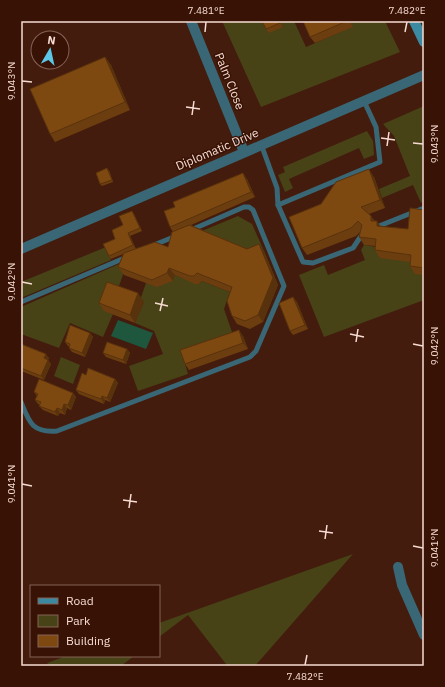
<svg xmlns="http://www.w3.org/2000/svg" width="445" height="687" viewBox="0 0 445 687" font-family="'IBM Plex Sans',sans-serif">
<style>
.green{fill:#484217}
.water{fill:#1e573d}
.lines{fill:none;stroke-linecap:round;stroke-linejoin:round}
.service{stroke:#3a6776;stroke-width:5}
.minor{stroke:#3a6776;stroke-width:10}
.secondary{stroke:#3c8aa2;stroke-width:10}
.wall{fill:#6c3e0f}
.shaded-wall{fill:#58320c}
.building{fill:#7e4811;stroke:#58320c}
.ticks{fill:none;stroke:#f6dbd2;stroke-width:1.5}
.labels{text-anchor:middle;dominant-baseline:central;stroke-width:3;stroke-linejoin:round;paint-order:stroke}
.street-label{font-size:12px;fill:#f6dbd2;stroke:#381204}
.neatline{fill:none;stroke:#f6dbd2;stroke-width:1.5}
.ticks-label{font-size:10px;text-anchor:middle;fill:#f6dbd2}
</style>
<rect width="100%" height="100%" fill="#431c0d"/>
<g class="green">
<polygon points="222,21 263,21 283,27 280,21 294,21 306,47 352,27 350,21 385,21 400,52 261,107"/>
<polygon points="424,106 424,201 421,203 413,185 382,198 379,189 410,176 394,136 383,124"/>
<polygon points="367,131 373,141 374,155 364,159 359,148 289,179 293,188 285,192 278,175 285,172 283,167"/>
<polygon points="238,216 252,224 264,251 252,256 197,233"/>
<path d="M364,245c17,2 53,12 60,30 2,6 0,18 0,25l-100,37 -25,-62 25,-10 4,10 37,-15 -4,-10z"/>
<polygon points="106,247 111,260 21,298 21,282"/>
<polygon points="128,260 117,292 104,310 113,314 103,337 70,323 59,348 21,334 21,307"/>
<polygon points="175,275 199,284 202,281 230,292 224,309 232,332 183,357 188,374 138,391 129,366 163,354 154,331 135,323 144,302 140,300 146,283"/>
<polygon points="61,357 80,365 73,384 54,376"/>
<polygon points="353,554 255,666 224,666 226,664 188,615 159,637 159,623"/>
<polygon points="66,656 134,656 121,666 51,666 47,663"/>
</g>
<polygon class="water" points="118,320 153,333 146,349 111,336"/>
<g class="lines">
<g class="service">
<polyline points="261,144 277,188 278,205 303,262 313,263 353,248 363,233"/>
<polyline points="278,205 380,162 376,127 364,101"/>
<polyline points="379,226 424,208"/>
<polyline points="154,245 176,236"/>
<polyline points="21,302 127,257"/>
<path d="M21,402c8,20 11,31 36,29l193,-74 6,-6 28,-65 -31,-76 -4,-3h-5l-53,23"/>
</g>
<g class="minor">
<polyline points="191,21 244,152"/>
<polyline points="21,249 424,75"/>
<polyline points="398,567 402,585 424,635"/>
</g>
<polyline class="secondary" points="414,21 424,42"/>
</g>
<g class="wall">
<polygon points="262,21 280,21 283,27 269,33 266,29"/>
<polygon points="303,21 350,21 353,27 315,43 310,37"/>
<polygon points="105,57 111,65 130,110 55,142 50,134"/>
<polygon points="109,170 113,182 102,186 100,184"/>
<polygon points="374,177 385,208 369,214 375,221 381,226 408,229 424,210 424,275 415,274 410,266 410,262 380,258 375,250 375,246 364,245 359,237 360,232 356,236 307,255 302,248 321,204"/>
<polygon points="247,179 255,197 191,225 247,249 264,251 278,285 263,322 250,329 237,324 232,316 230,292 202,281 199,284 195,284 175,275 173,281 157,287 124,275 118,267 123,254 111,259 109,256 115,239 123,225 134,214 142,231 130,236 136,249 168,247 173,232 170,227"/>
<polygon points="293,297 297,302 308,329 293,335 290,331"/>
<polygon points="144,302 135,323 104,311 99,303"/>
<polygon points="90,333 93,337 85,357 72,352 69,348 69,346 68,346 65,342"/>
<polygon points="243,336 248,349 189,370 185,364"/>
<polygon points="21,344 49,358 48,360 51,364 44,380 21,371"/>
<polygon points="127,349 130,353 126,364 106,357 103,353"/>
<polygon points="86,375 115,379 118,383 110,402 105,400 104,404 79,394 76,390"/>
<polygon points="34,392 73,393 76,397 71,410 67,408 65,415 60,413 58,416 43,410 39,406 40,405 38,404 35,400 37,396"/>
</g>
<g class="shaded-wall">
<polygon points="105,57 111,65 130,110 125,102"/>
<polygon points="369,169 374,177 385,208 380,200"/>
<polygon points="243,173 247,179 255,197 251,192"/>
<polygon points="132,211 134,214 142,231 140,228"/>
<polygon points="371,216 376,223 371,221"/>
<polygon points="377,221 382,229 377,226"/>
<polygon points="128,233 130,236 136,249 133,245"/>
<polygon points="259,244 264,251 278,285 263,322 258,315"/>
<polygon points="169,268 175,275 173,281 167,273"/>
<polygon points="138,293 144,302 135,323 130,315"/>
<polygon points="293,297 297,302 308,329 305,325"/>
<polygon points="239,330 243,336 248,349 243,343"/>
<polygon points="90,333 93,337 85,357 82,353"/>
<polygon points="127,349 130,353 126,364 123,360"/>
<polygon points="46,354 49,358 48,360 51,364 44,380 41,376 44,358"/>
<polygon points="115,379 118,383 110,402 107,398"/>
<polygon points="73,393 76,397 71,410 68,405"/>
<polygon points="102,396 105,400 104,404 101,399"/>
<polygon points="64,404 67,408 65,415 62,410"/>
<polygon points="57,408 60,413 58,416 55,412"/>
</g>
<g class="building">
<polygon points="262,21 279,21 280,23 266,29"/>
<polygon points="303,21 347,21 310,37"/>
<polygon points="105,57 125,102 50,134 30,89"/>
<polygon points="107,168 112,180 100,184 96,173"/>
<polygon points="369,169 380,200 361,207 371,216 371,221 377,221 377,226 408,229 410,208 424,210 424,268 410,266 411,255 375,250 376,239 359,237 362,225 358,221 351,228 302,248 289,217 321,204 336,182"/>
<polygon points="243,173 251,192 170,227 164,211 175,207 173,202"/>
<polygon points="132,211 140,228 128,233 133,245 109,256 103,244 115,239 112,230 123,225 119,216"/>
<polygon points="189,225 247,249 259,244 273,278 258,315 245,321 232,316 227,301 232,287 197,273 194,276 190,276 169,268 167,273 152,280 118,267 124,253 155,242 168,247 172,232"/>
<polygon points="107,282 138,293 130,315 99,303"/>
<polygon points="293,297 305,325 290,331 279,303"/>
<polygon points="70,325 90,333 82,353 69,348 70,344 65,342"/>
<polygon points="239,330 243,343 185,364 180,350"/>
<polygon points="107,342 127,349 123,360 103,353"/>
<polygon points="21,344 46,354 44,358 48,360 41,376 21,368"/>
<polygon points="88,368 115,379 107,398 102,396 101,399 76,390 82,373 86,375"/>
<polygon points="39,379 73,393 68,405 64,404 62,410 57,408 55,412 39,406 41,402 35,400 38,394 34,392"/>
</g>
<path class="ticks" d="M205,32l1,-10M405,32l2,-10M22,81l10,1M186,107l14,2M192,115l2,-14M381,138l14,2M413,143l10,1M387,146l2,-14M22,282l10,2M155,303l13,3M160,311l3,-13M350,334l14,3M356,342l2,-13M413,344l10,2M22,484l10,2M123,500l14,2M129,508l2,-14M319,531l14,2M325,539l2,-14M413,546l10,2M305,665l2,-10"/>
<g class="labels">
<g class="street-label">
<text transform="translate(230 81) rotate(68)">Palm Close</text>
<text transform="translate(217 149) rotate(-23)">Diplomatic Drive</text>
</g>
</g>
<rect width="445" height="687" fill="none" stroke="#381204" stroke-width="44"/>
<rect x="30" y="585" width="130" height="72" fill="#381204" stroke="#846256"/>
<rect x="38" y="598" width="20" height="6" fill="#3c8aa2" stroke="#846256"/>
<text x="66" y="605" font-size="12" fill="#f6dbd2">Road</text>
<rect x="38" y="615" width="20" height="12" fill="#484217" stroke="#846256"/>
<text x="66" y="625" font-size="12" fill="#f6dbd2">Park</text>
<rect x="38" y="635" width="20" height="12" fill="#7e4811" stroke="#846256"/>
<text x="66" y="645" font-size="12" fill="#f6dbd2">Building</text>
<g transform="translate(50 50) rotate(9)"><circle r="19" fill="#381204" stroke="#846256"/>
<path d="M0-3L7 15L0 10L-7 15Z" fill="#5cc7e7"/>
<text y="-6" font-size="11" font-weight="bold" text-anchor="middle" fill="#f6dbd2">N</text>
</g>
<rect x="22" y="22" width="401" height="643" class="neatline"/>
<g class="ticks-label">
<text x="206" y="14">7.481°E</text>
<text x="407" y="14">7.482°E</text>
<text transform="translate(11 81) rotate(-90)" y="4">9.043°N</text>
<text transform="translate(434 144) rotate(-90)" y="4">9.043°N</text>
<text transform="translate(11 282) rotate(-90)" y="4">9.042°N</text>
<text transform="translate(434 346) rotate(-90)" y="4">9.042°N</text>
<text transform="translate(11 484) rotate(-90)" y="4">9.041°N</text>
<text transform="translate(434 548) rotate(-90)" y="4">9.041°N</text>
<text x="305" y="680">7.482°E</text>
</g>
</svg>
